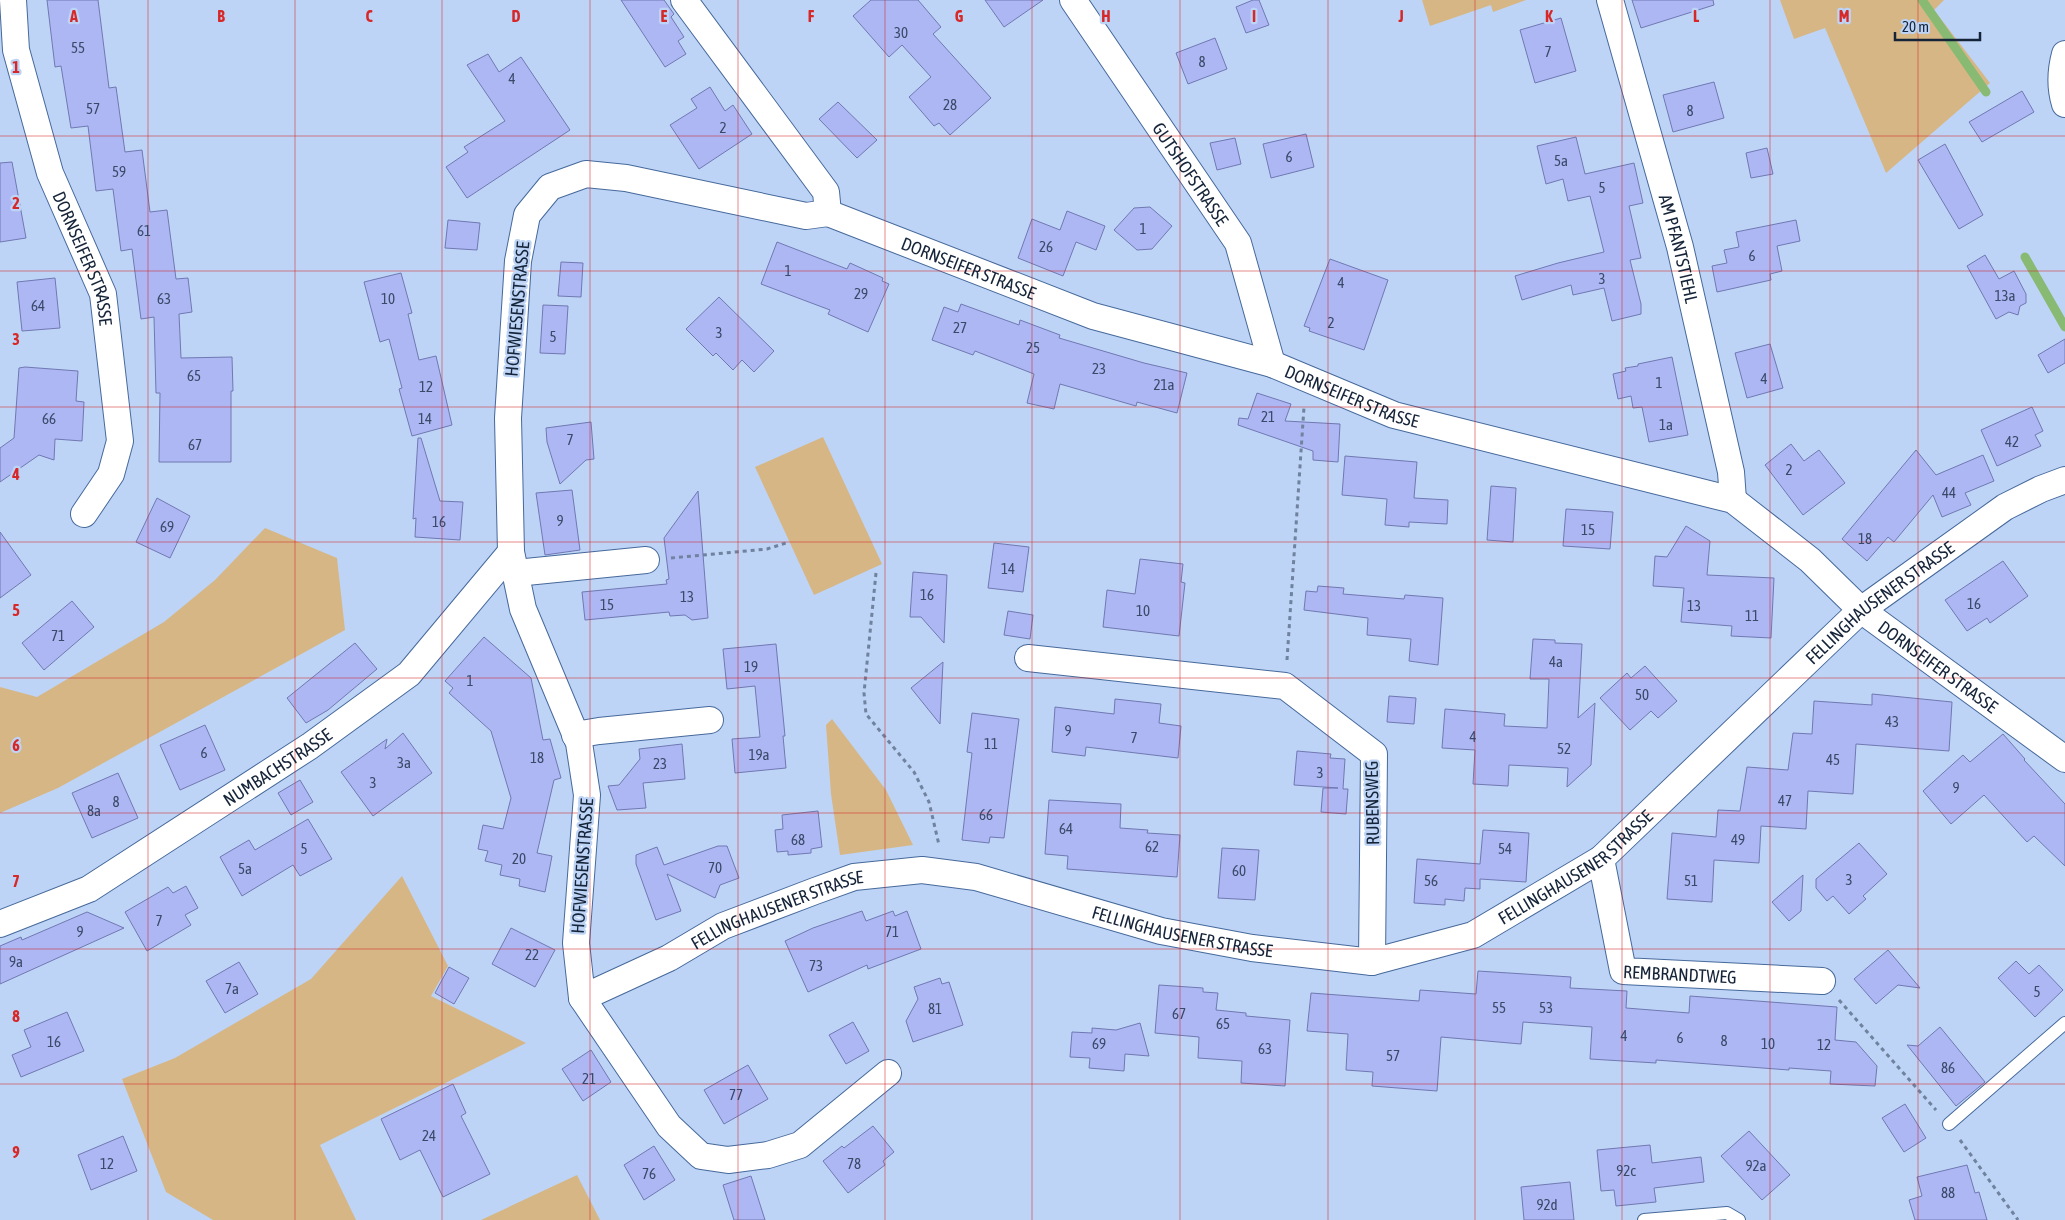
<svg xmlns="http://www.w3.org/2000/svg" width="2065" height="1220" viewBox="0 0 2065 1220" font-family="'Asap Condensed',sans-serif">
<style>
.green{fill:#d7b685}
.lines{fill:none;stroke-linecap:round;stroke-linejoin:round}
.stream{stroke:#88ba74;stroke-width:9}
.building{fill:#adb7f4;stroke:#7078b2}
.service-casing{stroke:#46699b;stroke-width:14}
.minor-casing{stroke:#46699b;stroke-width:28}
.path{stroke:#6f829e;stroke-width:3;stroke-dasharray:4 4;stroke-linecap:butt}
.service{stroke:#fff;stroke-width:12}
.minor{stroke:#fff;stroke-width:26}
.grid{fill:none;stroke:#d62828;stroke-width:1;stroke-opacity:0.55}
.labels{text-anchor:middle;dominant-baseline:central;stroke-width:4.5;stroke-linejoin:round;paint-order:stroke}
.number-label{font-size:15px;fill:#3b4968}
.street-label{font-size:18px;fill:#152439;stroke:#bdd4f6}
.grid-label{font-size:16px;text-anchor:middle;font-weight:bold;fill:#d62828;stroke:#bdd4f6;stroke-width:4.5;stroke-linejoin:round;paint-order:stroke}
</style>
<rect width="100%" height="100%" fill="#bdd4f6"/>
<g class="green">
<polygon points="1422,0 1526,0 1493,12 1491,5 1430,26"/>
<polygon points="1780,0 1944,0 1934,10 1990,83 1886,173 1825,28 1794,39"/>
<polygon points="823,437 882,564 814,595 755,467"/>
<polygon points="265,528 337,558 345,630 58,788 0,813 0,687 37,697 164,622 215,580"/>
<polygon points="832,719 886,790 913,845 840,855 831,794 826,725"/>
<polygon points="402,876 448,966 431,996 526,1043 320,1145 356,1220 213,1220 166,1192 122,1079 175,1058 311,979"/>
<polygon points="577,1175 600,1220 481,1220"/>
</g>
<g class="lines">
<g class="stream">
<polyline points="1922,0 1986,92"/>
<polyline points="2025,257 2065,327"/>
</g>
</g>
<g class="building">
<polygon points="47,0 98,0 109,88 116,87 125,152 142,150 150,212 167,210 176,279 188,278 192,312 179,314 181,358 232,357 233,391 231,391 231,462 159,462 160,393 156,393 154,317 141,319 132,249 121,251 113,189 96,191 88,126 71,128 61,66 55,67"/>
<polygon points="621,0 664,0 674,14 671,17 684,37 678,41 686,54 665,67"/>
<polygon points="871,0 918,0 941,27 933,34 991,98 950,135 939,123 934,126 909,97 931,77 902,45 889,57 853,16"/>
<polygon points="985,0 1043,0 1004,27"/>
<polygon points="1253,0 1259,0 1269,25 1246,33 1236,7"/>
<polygon points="1632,0 1713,0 1714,5 1641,28"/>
<polygon points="1561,18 1576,71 1535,83 1520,30"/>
<polygon points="1215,38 1227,69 1188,84 1176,53"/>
<polygon points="488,54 499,72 521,57 570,130 467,198 446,167 468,152 464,147 505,121 467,65"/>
<polygon points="1714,82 1724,118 1673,132 1663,95"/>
<polygon points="710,87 725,111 733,105 752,134 699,169 670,125 697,108 691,99"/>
<polygon points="2022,91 2034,112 1982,142 1969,122"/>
<polygon points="838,102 877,140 857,158 819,119"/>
<polygon points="1306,134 1314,167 1271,178 1263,144"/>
<polygon points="1576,137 1585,174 1634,163 1643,203 1629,206 1641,258 1630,260 1641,304 1641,314 1612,321 1604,288 1573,295 1571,285 1522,300 1515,276 1558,263 1604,252 1590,196 1568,201 1563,179 1546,184 1537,146"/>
<polygon points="1235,138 1241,164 1217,170 1210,143"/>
<polygon points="1945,144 1983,215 1959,229 1918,160"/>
<polygon points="1767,148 1773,174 1751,178 1746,153"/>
<polygon points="12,162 26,238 0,242 0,163"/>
<polygon points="1150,207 1172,226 1152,249 1137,250 1114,230 1134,208"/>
<polygon points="1067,211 1105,226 1096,250 1076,242 1063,276 1018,258 1032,219 1060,230"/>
<polygon points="448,220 480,223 477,250 445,248"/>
<polygon points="1796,220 1800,241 1777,246 1782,271 1770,274 1771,280 1717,292 1712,266 1727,263 1724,250 1739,247 1736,232"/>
<polygon points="777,242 847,269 850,263 883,278 882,281 889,284 868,332 828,314 830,310 761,284"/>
<polygon points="1985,255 1999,279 2014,271 2026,294 2026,303 2020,306 2018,315 2009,312 1996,319 1967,266"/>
<polygon points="1330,259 1388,280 1364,350 1309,331 1310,328 1304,326"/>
<polygon points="561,262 583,263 581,297 558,296"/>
<polygon points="401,273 412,313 408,314 419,360 436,356 452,425 412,436 399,389 402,388 389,339 380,342 364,282"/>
<polygon points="55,278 60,328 22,331 17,282"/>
<polygon points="719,297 774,351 754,372 742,360 733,370 716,353 713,356 686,329"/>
<polygon points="961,304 1019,325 1020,320 1060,335 1059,338 1144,363 1187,373 1177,413 1137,402 1136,406 1060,384 1054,409 1027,403 1034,374 975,351 973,355 932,340 944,307 958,312"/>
<polygon points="543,305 568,306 565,354 540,353"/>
<polygon points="2065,339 2065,363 2048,373 2038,355"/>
<polygon points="1770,344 1783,388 1747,398 1735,353"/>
<polygon points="1672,357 1688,435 1649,442 1642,407 1633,408 1631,396 1618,399 1613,374 1626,371 1625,368 1638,366 1638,364"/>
<polygon points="25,367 78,371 76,401 84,402 82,441 55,439 54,460 39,455 0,482 0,448 14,438 19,368"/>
<polygon points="1257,393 1291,404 1285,421 1340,424 1338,462 1313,460 1313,451 1238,425 1239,418 1248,419"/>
<polygon points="2032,407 2043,431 2035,435 2041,446 1997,466 1981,430"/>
<polygon points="591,422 594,459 586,460 560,484 547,442 546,428"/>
<polygon points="418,438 421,438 440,501 463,502 460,540 415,537 416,518 413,519"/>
<polygon points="1791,444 1804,461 1819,450 1845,483 1803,515 1765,465"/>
<polygon points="1916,450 1936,475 1983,455 1994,481 1965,493 1971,505 1942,517 1933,495 1894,542 1888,537 1867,561 1842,539"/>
<polygon points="1345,456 1417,462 1414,498 1448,500 1447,524 1409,522 1409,527 1385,525 1387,499 1342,495"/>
<polygon points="1491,486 1516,488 1513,542 1487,540"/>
<polygon points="572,490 580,550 545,555 536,493"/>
<polygon points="698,491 708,618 692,620 685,615 670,616 669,612 585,620 582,592 667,584 666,580 669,579 664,538"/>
<polygon points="157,498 190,516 170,558 136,542"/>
<polygon points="1566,509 1613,512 1610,549 1563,546"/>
<polygon points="1686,526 1710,541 1707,575 1774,578 1771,638 1731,636 1732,626 1681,622 1684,588 1653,586 1655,556 1667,557"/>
<polygon points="0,532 31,575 0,598"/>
<polygon points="994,543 1029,547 1023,592 988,588"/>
<polygon points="1140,559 1183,564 1181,582 1185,583 1179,636 1103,627 1107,590 1135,594"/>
<polygon points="2003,561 2028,596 1990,623 1987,618 1967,631 1945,600"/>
<polygon points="913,572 947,575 944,643 921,617 910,617"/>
<polygon points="1318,586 1344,588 1343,594 1404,599 1405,595 1443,598 1438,665 1409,661 1411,639 1367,635 1368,618 1304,610 1306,591 1317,592"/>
<polygon points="72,601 94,627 44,670 22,643"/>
<polygon points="1008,611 1033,615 1030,639 1004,635"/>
<polygon points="484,637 531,678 543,740 550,739 561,778 554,780 537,853 552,856 545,892 519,886 520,879 500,875 502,865 485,861 488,851 478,849 483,825 503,829 511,798 491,731 449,693 453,688 445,681"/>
<polygon points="1533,639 1555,640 1555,643 1582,644 1578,718 1595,703 1591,765 1567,787 1568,768 1509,765 1508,786 1473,784 1475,750 1442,748 1445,709 1505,714 1504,726 1547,728 1549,679 1530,679"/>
<polygon points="355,643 377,669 328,710 306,723 287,698"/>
<polygon points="776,644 785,736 783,736 786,768 735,773 732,739 760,737 755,686 727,689 723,649"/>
<polygon points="943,662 940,724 911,688"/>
<polygon points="1645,666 1677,701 1658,718 1651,711 1630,730 1600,698 1627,673 1631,678"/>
<polygon points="1872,694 1952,702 1949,751 1856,744 1853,794 1808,791 1806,829 1761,826 1759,863 1714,860 1712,902 1667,899 1672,833 1716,837 1718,810 1740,811 1747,767 1788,770 1793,733 1812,734 1814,701 1872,705"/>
<polygon points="1389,696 1416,698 1414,724 1387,722"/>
<polygon points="1115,699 1161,704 1159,723 1181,726 1178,758 1086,747 1085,756 1052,752 1055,707 1114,714"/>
<polygon points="972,713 1019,719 1004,838 990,837 989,843 962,840 972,753 967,752"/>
<polygon points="205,725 225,770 180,790 160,745"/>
<polygon points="403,733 432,773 373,816 341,772 387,739 385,749"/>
<polygon points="2003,734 2025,759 2024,760 2065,804 2065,866 2034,836 2027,842 1984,795 1951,824 1923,791 1963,755 1970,762"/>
<polygon points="682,744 685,779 643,783 646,808 617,810 608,786 619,785 640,759 639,749"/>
<polygon points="1297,751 1331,754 1330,758 1345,759 1343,789 1348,789 1346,814 1321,812 1323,788 1338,788 1294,785"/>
<polygon points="118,773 138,818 92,838 72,793"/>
<polygon points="300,780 313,802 291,815 278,793"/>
<polygon points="1049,800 1121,804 1120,828 1148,830 1147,833 1180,835 1177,877 1067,869 1068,856 1045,854"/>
<polygon points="818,811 822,847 811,849 811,853 788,855 788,851 777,852 775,830 783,829 782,815"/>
<polygon points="308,819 332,859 300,876 293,865 242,896 220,857 249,840 255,850"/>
<polygon points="1483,830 1529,833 1526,882 1480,879 1480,889 1465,888 1464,901 1445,899 1445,905 1414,903 1417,859 1480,864"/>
<polygon points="1859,843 1887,874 1863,896 1866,899 1849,914 1833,896 1827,901 1816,888 1816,879"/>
<polygon points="718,846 727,846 739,878 720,885 715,898 667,874 681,911 656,920 636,864 636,855 657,847 664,865"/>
<polygon points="1222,848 1259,850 1255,900 1218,898"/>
<polygon points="1803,875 1801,911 1789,921 1772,902"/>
<polygon points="186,886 198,908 185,915 191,925 147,951 125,912 168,887 173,893"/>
<polygon points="862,911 866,921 893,911 895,916 907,911 921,949 868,969 867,965 808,992 785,941 813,928"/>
<polygon points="87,912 124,928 0,984 0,946 21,937 22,940"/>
<polygon points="511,928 555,950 535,987 492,964"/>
<polygon points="1888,950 1920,988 1898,985 1876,1004 1854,979"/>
<polygon points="2016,961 2029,974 2039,965 2063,990 2035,1017 1998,978"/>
<polygon points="239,962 258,994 225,1013 206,981"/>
<polygon points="449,967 469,978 454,1004 435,993"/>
<polygon points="1478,971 1571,977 1570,988 1627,991 1626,1008 1689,1013 1690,996 1837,1007 1835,1040 1856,1042 1877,1066 1875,1086 1830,1084 1831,1071 1789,1068 1789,1070 1656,1060 1656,1063 1590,1059 1592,1027 1523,1022 1521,1044 1441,1037 1437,1091 1372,1086 1373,1072 1346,1070 1348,1034 1307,1031 1311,993 1419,1001 1420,990 1476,994"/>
<polygon points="940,978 942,984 949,982 963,1025 913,1042 906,1021 918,999 914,987"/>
<polygon points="1159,985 1203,988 1203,992 1218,993 1216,1010 1246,1013 1246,1016 1290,1020 1285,1086 1241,1083 1242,1061 1198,1058 1199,1037 1155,1033"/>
<polygon points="67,1012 84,1051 21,1077 12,1055 31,1047 24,1030"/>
<polygon points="853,1022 869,1051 846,1064 829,1035"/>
<polygon points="1140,1023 1149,1056 1125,1054 1124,1071 1089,1068 1090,1058 1070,1057 1072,1032 1092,1033 1092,1028 1116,1030"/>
<polygon points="1940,1027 1985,1082 1956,1106 1907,1045 1918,1046"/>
<polygon points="591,1050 611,1082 583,1101 562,1069"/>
<polygon points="748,1065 768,1099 724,1124 704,1090"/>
<polygon points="453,1084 466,1113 461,1116 490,1174 443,1197 420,1150 400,1160 381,1119"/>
<polygon points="1905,1104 1926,1138 1904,1152 1882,1118"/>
<polygon points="873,1126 894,1152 883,1161 885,1165 848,1193 823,1161 842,1146 844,1148"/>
<polygon points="1749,1131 1790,1175 1762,1200 1721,1156"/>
<polygon points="123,1136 137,1171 91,1190 78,1155"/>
<polygon points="1650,1145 1652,1163 1701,1157 1704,1182 1654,1188 1656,1202 1616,1206 1614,1190 1601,1191 1597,1150"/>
<polygon points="654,1146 675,1180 644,1200 624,1165"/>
<polygon points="1967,1165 1975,1193 1979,1192 1987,1220 1915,1220 1909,1200 1922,1196 1917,1177"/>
<polygon points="751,1176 765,1220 734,1220 723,1185"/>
<polygon points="1570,1182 1574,1220 1524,1220 1521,1187"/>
</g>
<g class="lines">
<defs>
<g id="service">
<polyline points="1949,1124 2065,1023"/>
<polyline points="1644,1220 1727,1213 1739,1220"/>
</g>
<g id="minor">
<path id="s1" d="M13,0l3,50 34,123 53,121 17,147 -9,33 -27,40"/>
<path id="s2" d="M684,0l142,192 2,21 265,103 179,48 122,51 339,85 77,60 51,50 204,149"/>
<path id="s3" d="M1073,0l165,243 34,121"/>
<path id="s4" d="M1610,0l70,247 51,225 2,28"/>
<path d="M2065,54c-4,15 -5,34 0,50"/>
<polyline points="828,213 806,216 626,178 586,174 550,187 527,215 518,261 508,418 511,552 523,609 579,743 587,795 576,943 582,998 669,1126 701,1156 728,1160 768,1155 800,1145 888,1073"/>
<polyline points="516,573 646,560"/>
<polyline points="1028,658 1285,686 1374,754 1372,962"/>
<polyline points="575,735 599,731 710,720"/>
<path id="s5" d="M1601,859l22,112 199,10"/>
<path id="s6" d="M0,924l89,-35 221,-143 99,-72 102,-122"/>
<path id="s7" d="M582,998l87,-40 54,-32 92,-35 39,-14 68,-7 54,7 185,54 91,17 120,14 101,-27 128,-76 260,-249 144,-103 36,-18 24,-9"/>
</g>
</defs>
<use href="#service" class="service-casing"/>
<use href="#minor" class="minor-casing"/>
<g class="path">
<polyline points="671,558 767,549 789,542"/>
<polyline points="876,573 864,693 866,714 914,772 929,802 939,845"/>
<polyline points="1287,660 1304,407"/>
<polyline points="1839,1000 1936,1110"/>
<polyline points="1960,1140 2018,1220"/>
</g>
<use href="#service" class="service"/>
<use href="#minor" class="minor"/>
</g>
<path class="grid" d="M148,0v1220M295,0v1220M442,0v1220M590,0v1220M738,0v1220M885,0v1220M1032,0v1220M1180,0v1220M1328,0v1220M1475,0v1220M1622,0v1220M1770,0v1220M1918,0v1220M0,136h2065M0,271h2065M0,407h2065M0,542h2065M0,678h2065M0,813h2065M0,949h2065M0,1084h2065"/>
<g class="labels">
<g class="number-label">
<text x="901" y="32">30</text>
<text x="78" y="47">55</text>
<text x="1548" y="51">7</text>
<text x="1202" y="61">8</text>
<text x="512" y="78">4</text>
<text x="950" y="104">28</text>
<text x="93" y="108">57</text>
<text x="1690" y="110">8</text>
<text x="723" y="127">2</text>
<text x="1289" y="156">6</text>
<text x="1561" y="160">5a</text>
<text x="119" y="171">59</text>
<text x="1602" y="187">5</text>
<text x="1143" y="228">1</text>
<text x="144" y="230">61</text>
<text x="1046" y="246">26</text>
<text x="1752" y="255">6</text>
<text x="788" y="270">1</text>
<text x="1602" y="278">3</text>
<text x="1341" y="282">4</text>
<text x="861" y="293">29</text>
<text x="2005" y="295">13a</text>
<text x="164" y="298">63</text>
<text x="388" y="298">10</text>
<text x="38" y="305">64</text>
<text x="1331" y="322">2</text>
<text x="960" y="327">27</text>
<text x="719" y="332">3</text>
<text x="553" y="336">5</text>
<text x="1033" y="347">25</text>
<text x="1099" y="368">23</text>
<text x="194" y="375">65</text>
<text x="1764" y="378">4</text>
<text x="1659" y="382">1</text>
<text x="1164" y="384">21a</text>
<text x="426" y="386">12</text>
<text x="1268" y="416">21</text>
<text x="49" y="418">66</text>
<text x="425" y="418">14</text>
<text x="1666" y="424">1a</text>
<text x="570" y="439">7</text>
<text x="2012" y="441">42</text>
<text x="195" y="444">67</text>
<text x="1789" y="469">2</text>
<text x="1949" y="492">44</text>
<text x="560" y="520">9</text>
<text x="439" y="521">16</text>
<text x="167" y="526">69</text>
<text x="1588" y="529">15</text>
<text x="1865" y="538">18</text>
<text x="1008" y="568">14</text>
<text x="927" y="594">16</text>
<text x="687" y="596">13</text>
<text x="1974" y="603">16</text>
<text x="607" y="604">15</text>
<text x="1694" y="605">13</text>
<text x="1143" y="610">10</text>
<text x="1752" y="615">11</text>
<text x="58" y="635">71</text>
<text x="1556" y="661">4a</text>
<text x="751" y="666">19</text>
<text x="470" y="680">1</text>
<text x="1642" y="694">50</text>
<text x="1892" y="721">43</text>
<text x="1068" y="730">9</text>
<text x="1473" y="736">4</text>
<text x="1134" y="737">7</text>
<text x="991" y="743">11</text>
<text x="1564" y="748">52</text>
<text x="204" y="752">6</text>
<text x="759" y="754">19a</text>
<text x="537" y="757">18</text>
<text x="1833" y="759">45</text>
<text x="404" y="762">3a</text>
<text x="660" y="763">23</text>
<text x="1320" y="772">3</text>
<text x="373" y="782">3</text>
<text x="1956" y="787">9</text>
<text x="1785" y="800">47</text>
<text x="116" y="801">8</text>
<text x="94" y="810">8a</text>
<text x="986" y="814">66</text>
<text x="1066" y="828">64</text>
<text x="798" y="839">68</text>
<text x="1738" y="839">49</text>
<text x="1152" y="846">62</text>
<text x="304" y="848">5</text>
<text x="1505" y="848">54</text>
<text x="519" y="858">20</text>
<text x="715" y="867">70</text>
<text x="245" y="868">5a</text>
<text x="1239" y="870">60</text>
<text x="1849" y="879">3</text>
<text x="1431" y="880">56</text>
<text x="1691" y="880">51</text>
<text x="159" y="920">7</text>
<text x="80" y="931">9</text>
<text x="892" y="931">71</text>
<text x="532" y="954">22</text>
<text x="16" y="961">9a</text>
<text x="816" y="965">73</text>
<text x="232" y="988">7a</text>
<text x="2037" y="991">5</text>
<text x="1499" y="1007">55</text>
<text x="1546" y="1007">53</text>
<text x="935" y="1008">81</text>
<text x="1179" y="1013">67</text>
<text x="1223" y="1023">65</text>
<text x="1624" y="1035">4</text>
<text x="1680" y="1037">6</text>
<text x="1724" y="1040">8</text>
<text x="54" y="1041">16</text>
<text x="1099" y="1043">69</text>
<text x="1768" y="1043">10</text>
<text x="1824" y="1044">12</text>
<text x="1265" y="1048">63</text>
<text x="1393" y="1055">57</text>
<text x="1948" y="1067">86</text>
<text x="589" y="1078">21</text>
<text x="736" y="1094">77</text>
<text x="429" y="1135">24</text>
<text x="107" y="1163">12</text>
<text x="854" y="1163">78</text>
<text x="1756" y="1165">92a</text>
<text x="1626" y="1170">92c</text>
<text x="649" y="1173">76</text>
<text x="1948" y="1192">88</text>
<text x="1547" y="1204">92d</text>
</g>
<g class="street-label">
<text stroke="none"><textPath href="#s3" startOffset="210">GUTSHOFSTRASSE</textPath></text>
<text stroke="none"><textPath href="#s4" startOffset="258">AM PFANTSTIEHL</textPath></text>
<text stroke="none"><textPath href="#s1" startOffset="270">DORNSEIFER STRASSE</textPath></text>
<text stroke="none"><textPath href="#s2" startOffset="411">DORNSEIFER STRASSE</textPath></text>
<text transform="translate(517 309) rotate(-85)">HOFWIESENSTRASSE</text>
<text stroke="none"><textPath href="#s2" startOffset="816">DORNSEIFER STRASSE</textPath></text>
<text stroke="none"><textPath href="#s7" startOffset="1460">FELLINGHAUSENER STRASSE</textPath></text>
<text stroke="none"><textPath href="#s2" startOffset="1476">DORNSEIFER STRASSE</textPath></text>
<text stroke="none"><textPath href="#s6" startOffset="320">NUMBACHSTRASSE</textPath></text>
<text transform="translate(1372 803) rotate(-91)">RUBENSWEG</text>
<text stroke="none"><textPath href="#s7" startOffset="1055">FELLINGHAUSENER STRASSE</textPath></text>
<text transform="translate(582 866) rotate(-86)">HOFWIESENSTRASSE</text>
<text stroke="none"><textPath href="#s7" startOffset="215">FELLINGHAUSENER STRASSE</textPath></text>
<text stroke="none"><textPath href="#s7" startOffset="635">FELLINGHAUSENER STRASSE</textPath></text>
<text stroke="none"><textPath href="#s5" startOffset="171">REMBRANDTWEG</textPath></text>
</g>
</g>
<g class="grid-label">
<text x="74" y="22">A</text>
<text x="221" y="22">B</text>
<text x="369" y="22">C</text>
<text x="516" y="22">D</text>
<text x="664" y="22">E</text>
<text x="811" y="22">F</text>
<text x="959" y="22">G</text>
<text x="1106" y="22">H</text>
<text x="1254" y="22">I</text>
<text x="1401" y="22">J</text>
<text x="1549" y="22">K</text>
<text x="1696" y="22">L</text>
<text x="1844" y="22">M</text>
<text x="16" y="73">1</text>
<text x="16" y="209">2</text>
<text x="16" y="345">3</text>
<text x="16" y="480">4</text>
<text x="16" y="616">5</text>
<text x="16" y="751">6</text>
<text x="16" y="887">7</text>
<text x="16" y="1022">8</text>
<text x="16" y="1158">9</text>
</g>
<path d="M1895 32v8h85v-8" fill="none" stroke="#152439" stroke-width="2.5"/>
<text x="1902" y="32" font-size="15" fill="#152439" stroke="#bdd4f6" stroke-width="4" paint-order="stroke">20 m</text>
</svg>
